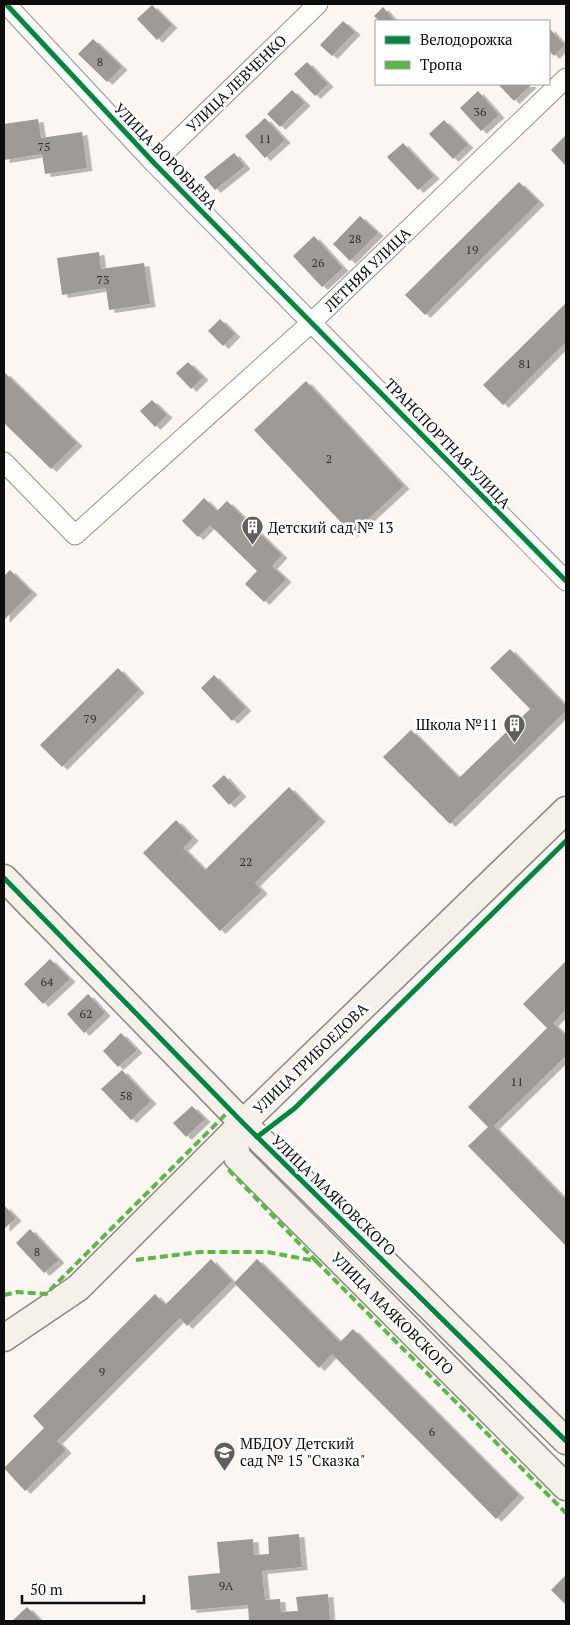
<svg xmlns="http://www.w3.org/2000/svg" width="570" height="1625" viewBox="0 0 570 1625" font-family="'PT Serif',serif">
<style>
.building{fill:#9e9a97;filter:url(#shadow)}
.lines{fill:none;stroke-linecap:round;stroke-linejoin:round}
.street-casing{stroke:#949290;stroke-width:21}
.secondary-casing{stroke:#8b8986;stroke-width:29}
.street{stroke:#fefefd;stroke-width:19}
.secondary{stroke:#f5f0e8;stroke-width:26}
.quiet{stroke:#58b947;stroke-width:4;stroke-dasharray:8 4;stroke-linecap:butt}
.cycleway-casing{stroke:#fff;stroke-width:8}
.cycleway{stroke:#00873e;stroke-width:5}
.labels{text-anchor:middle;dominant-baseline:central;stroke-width:5;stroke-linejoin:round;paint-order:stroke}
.number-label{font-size:12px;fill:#313030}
.street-label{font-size:15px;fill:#0d0d0d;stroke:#fff}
.poi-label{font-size:15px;fill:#0d0d0d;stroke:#fff;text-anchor:start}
</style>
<defs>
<filter id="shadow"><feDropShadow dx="5.5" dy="3" stdDeviation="0" flood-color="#0004"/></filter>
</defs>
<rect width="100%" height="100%" fill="#fbf6f1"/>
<g class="building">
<polygon points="152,5 172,25 157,40 137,19"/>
<polygon points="383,7 395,21 379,21 374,16"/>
<polygon points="343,21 355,32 332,56 320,45"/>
<polygon points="549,28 565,45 554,56 549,51"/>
<polygon points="93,39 122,67 107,82 78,54"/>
<polygon points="307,62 328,84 315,96 294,74"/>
<polygon points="498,84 530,84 531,85 514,101"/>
<polygon points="292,90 305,103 280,127 267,114"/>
<polygon points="478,91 499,115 481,131 460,108"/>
<polygon points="265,118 285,140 265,158 245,136"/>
<polygon points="38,119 41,138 82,132 87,168 45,174 42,154 4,160 4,124"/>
<polygon points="444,120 468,145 453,159 429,134"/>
<polygon points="566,135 566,166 551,150"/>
<polygon points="403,143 434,176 418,190 387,157"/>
<polygon points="234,153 245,166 215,190 204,177"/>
<polygon points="519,182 539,202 425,315 405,295"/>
<polygon points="360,216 378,233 350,261 333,244"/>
<polygon points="314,236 343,268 322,287 293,256"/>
<polygon points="99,252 101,269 144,263 150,304 109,310 106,288 62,295 57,258"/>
<polygon points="566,303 566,342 503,405 483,385"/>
<polygon points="220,319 235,334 223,346 208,331"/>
<polygon points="188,362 203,377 191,389 176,373"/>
<polygon points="4,372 77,443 51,469 4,423"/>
<polygon points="306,381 404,486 352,534 254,430"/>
<polygon points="152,400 167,415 155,427 140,411"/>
<polygon points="204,498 217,511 227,501 282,555 272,566 286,579 264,602 245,584 257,571 210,525 198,537 182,521"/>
<polygon points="10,570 32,592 4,620 4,576"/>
<polygon points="510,649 566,706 566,711 450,824 383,757 411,730 459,778 530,709 490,668"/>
<polygon points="118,668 139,690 62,767 40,745"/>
<polygon points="214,675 246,708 232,721 201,688"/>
<polygon points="224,775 241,794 229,805 212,786"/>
<polygon points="289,787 320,819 255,883 262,891 220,931 143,853 176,820 193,838 183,848 205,870"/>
<polygon points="50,959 70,979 43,1004 24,984"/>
<polygon points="566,961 566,1010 553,1023 566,1036 566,1056 494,1126 566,1200 566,1246 468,1146 488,1127 468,1107 547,1028 523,1004"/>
<polygon points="88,994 105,1013 84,1033 67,1014"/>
<polygon points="121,1033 137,1050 118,1067 103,1051"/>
<polygon points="122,1070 151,1101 131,1120 101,1089"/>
<polygon points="192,1106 205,1119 186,1137 173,1123"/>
<polygon points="4,1205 16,1218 4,1229"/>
<polygon points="30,1229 59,1260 44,1273 16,1243"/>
<polygon points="211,1259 232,1281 187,1326 180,1318 57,1441 66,1450 25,1491 4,1468 44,1428 33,1416 155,1294 165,1305"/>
<polygon points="257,1259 340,1342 353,1329 519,1495 496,1519 332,1354 319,1368 234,1283"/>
<polygon points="299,1534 302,1567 262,1571 265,1600 280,1599 281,1612 298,1611 296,1597 328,1594 330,1621 249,1621 248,1605 191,1610 188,1576 220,1573 217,1542 253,1539 254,1555 269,1554 268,1537"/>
<polygon points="566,1575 566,1605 551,1590"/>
<polygon points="27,1607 41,1621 12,1621"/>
</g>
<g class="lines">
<defs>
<g id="street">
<polyline points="6,4 154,163 566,581"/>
<polyline points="154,163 318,4"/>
<polyline points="4,462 75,535 312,322 566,78"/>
</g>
<g id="secondary">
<polyline points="4,878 243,1123 566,1441"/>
<polyline points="233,1133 237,1157 566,1487"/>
<polyline points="4,1338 78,1288 243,1123 566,810"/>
</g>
</defs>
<use href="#street" class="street-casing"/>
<use href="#secondary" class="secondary-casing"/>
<use href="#street" class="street"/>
<use href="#secondary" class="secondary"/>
<g class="quiet">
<polyline points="136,1260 200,1252 267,1252 316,1261 227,1168"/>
<polyline points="316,1261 566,1513"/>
<polyline points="4,1295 17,1292 46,1294 230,1110"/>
</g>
<defs>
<g id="cycleway">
<polyline points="6,4 154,163 566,581"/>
<polyline points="4,878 243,1123 566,1441"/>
<polyline points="257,1137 295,1108 566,841"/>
</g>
</defs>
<use href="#cycleway" class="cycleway-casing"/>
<use href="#cycleway" class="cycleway"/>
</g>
<defs>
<symbol id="building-pin" viewBox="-11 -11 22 30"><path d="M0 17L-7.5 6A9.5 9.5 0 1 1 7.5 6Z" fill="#605f5d" stroke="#fff"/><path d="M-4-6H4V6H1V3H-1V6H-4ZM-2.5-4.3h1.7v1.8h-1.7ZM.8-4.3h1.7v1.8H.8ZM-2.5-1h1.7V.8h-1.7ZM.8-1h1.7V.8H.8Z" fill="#fff"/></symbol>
<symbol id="school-pin" viewBox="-11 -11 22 30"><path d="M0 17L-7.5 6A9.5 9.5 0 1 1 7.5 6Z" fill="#605f5d" stroke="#fff"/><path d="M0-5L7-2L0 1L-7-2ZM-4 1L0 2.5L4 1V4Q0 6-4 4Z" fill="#fff"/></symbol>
</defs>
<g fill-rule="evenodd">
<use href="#building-pin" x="240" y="514" width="25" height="34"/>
<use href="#building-pin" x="502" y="712" width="25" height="34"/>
<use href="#school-pin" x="212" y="1440" width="25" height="34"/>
</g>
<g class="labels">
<g class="number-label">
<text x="100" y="61">8</text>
<text x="480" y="111">36</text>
<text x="265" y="138">11</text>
<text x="44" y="146">75</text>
<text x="355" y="238">28</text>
<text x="472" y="249">19</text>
<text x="318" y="262">26</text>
<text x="103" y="279">73</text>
<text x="525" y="363">81</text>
<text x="329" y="458">2</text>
<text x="90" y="718">79</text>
<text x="246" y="861">22</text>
<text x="47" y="981">64</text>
<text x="86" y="1013">62</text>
<text x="517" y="1081">11</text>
<text x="126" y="1095">58</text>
<text x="37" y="1251">8</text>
<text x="102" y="1371">9</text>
<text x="432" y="1431">6</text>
<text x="226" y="1585">9А</text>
</g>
<g class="street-label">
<text transform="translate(236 83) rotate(-44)">УЛИЦА ЛЕВЧЕНКО</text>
<text transform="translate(166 156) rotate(46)">УЛИЦА ВОРОБЬЁВА</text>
<text transform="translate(367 269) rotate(-44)">ЛЕТНЯЯ УЛИЦА</text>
<text transform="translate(448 443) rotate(46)">ТРАНСПОРТНАЯ УЛИЦА</text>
<text transform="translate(310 1058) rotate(-44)">УЛИЦА ГРИБОЕДОВА</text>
<text transform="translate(334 1195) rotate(44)">УЛИЦА МАЯКОВСКОГО</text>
<text transform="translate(393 1313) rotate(45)">УЛИЦА МАЯКОВСКОГО</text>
</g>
<g class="poi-label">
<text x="268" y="527">Детский сад № 13</text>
<text x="498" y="724" text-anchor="end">Школа №11</text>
<text x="240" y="1443">МБДОУ Детский<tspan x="240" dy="17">сад № 15 "Сказка"</tspan></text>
</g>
</g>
<rect width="570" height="1625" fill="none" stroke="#0d0d0d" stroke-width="10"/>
<rect x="375" y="20" width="175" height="65" fill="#ffffff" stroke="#9e9e9e"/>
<rect x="385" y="36" width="25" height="8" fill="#00873e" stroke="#9e9e9e"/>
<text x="420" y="45" font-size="15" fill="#0d0d0d">Велодорожка</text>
<rect x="385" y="61" width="25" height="8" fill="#58b947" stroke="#9e9e9e"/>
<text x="420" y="70" font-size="15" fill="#0d0d0d">Тропа</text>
<path d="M22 1595v8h122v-8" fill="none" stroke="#0d0d0d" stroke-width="2.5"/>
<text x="30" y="1595" font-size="15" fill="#0d0d0d" stroke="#ffffff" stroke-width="4" paint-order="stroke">50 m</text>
</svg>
